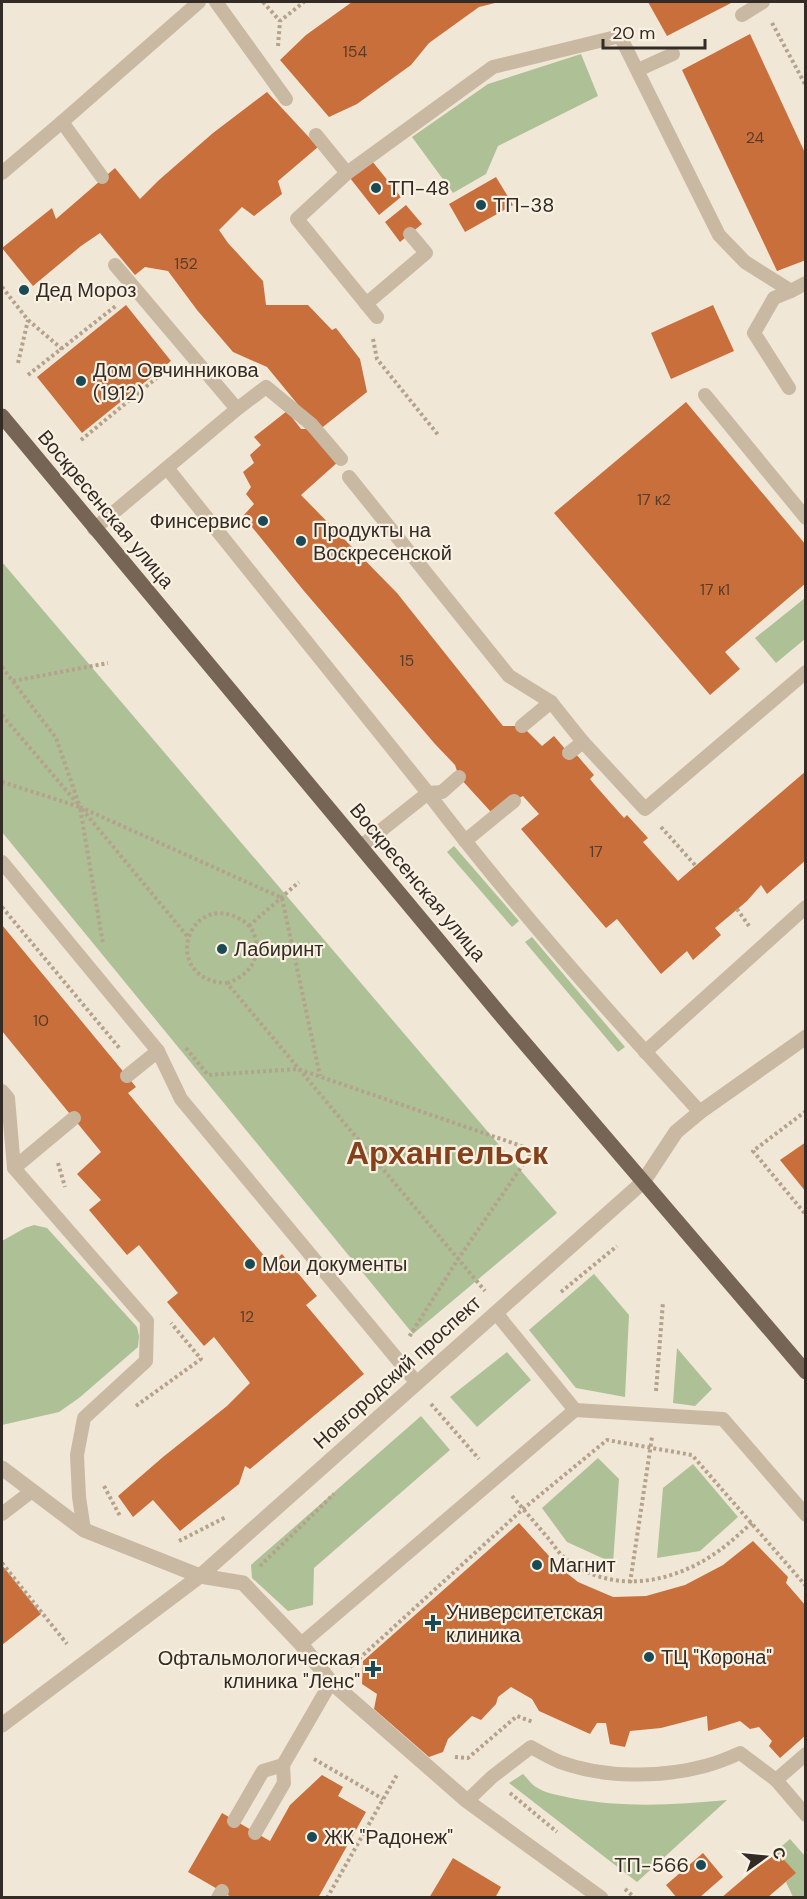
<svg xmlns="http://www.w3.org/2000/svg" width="807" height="1899" viewBox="0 0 807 1899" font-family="'DM Sans',sans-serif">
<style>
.green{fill:#adc096}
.building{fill:#c96f3c}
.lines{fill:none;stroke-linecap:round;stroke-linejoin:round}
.path{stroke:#b5a28c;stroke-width:4;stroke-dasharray:3 3;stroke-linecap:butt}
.service{stroke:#c9b8a2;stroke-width:14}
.minor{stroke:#c9b8a2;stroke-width:15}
.primary{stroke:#766455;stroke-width:15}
.poi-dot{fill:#1a4a55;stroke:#f9f1e2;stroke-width:2}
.labels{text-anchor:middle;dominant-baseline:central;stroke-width:4.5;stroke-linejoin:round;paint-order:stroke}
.number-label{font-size:16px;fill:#583c2b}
.poi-label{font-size:20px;fill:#332b25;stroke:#f9f1e2;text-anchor:start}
.street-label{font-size:20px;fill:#332b25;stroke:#f9f1e2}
.town-label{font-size:32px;font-weight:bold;fill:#84411c;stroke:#f9f1e2}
</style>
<rect width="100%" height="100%" fill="#f1e7d6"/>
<g class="green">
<polygon points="581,54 598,96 498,146 486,174 453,193 412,137 488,84"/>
<polygon points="2,562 557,1213 413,1334 2,832"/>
<polygon points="805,598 805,639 776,663 755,638"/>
<polygon points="454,846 519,921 512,927 447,852"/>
<polygon points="532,937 625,1047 618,1052 525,942"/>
<polygon points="34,1225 47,1228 137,1327 139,1336 138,1347 79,1398 59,1412 2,1425 2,1241 25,1228"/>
<polygon points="594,1274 629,1315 625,1397 576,1388 529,1330"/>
<polygon points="677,1348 712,1389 695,1406 673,1403"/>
<polygon points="507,1352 531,1380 477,1427 450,1397"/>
<polygon points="421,1416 450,1450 314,1568 313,1605 288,1611 252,1578 251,1565"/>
<polygon points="598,1458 619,1479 613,1563 567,1542 542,1508"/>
<polygon points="693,1464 738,1517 700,1551 657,1558 663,1488"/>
<path d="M523,1774c4,4 8,10 13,13 10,7 23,8 35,11 52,10 104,7 156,2l-90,82 -128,-99z"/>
<polygon points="790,1839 805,1856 805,1897 793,1897 786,1882 795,1873 776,1851"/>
</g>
<g class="building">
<polygon points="352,2 499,2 479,7 429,43 411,65 357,104 329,117 280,60 306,35"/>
<polygon points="648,2 733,2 667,36"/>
<polygon points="750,34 806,155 806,260 777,271 682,70"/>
<polygon points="267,92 318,147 278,181 282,194 254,216 242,207 219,230 228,243 263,281 266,305 308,305 332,330 336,328 360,359 367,392 319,430 267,367 233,352 197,310 168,271 145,267 135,275 100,233 81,246 33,286 2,248 52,208 56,219 115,168 140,199 159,180 213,133"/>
<polygon points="372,161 401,197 379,215 350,178"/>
<polygon points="496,177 513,205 465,232 449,204"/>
<polygon points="406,205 422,224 400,242 385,222"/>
<polygon points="126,305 171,361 82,433 37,377"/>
<polygon points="713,305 734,351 671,379 651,333"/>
<polygon points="686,402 806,545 806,583 725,652 740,669 710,695 554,513"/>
<polygon points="287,411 301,429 311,429 339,461 301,495 397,593 503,726 522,726 542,746 554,736 571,756 575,753 594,775 590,779 594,784 624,818 627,815 648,838 643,842 678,881 806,771 806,860 767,894 761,885 747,901 715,928 721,935 693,960 687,951 661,974 617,919 606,928 521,829 539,814 523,796 491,812 459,777 455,765 435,744 304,591 243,516 254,504 246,494 251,487 243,472 254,463 250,455 261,445 254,437"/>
<polygon points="2,925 136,1087 128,1093 271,1264 282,1254 317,1296 306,1305 364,1374 250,1469 245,1466 239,1484 180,1531 153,1500 133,1517 118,1496 163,1457 227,1406 250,1383 214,1337 204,1346 167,1302 178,1293 139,1245 127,1255 89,1210 101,1200 77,1174 101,1152 2,1031"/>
<polygon points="806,1142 806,1192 780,1160"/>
<polygon points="519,1523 559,1567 578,1582 613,1597 646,1596 685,1585 723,1565 753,1541 788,1577 786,1583 806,1606 806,1735 780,1758 769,1746 772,1741 759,1727 750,1729 740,1721 708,1731 707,1716 661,1728 630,1731 625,1747 610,1744 606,1723 597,1723 590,1734 539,1711 532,1699 511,1687 498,1697 496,1704 481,1720 472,1716 448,1739 443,1752 429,1757 374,1709 377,1694 362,1684 363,1661"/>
<polygon points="2,1565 41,1614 2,1645"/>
<polygon points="322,1775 343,1787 338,1796 366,1812 318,1898 233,1898 188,1872 222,1813 270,1841 290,1805"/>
<polygon points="776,1851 796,1873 767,1898 721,1898"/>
<polygon points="703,1853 723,1877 699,1898 677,1898 666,1885"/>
<polygon points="453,1858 501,1887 495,1898 429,1898"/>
</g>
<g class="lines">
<g class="path">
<polyline points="263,2 280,21"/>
<polyline points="772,23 806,86"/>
<polyline points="278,46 280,21 304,2"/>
<polyline points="2,287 28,320 62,349"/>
<polyline points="373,339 377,359 439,436"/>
<polyline points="18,363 28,320"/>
<polyline points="28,375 117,305"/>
<polyline points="81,440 170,367"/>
<polyline points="2,667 56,738 80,807 282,898 320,1076"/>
<polyline points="13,681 108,663"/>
<polyline points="2,715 77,803"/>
<polyline points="2,782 80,807 103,944"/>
<polyline points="82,809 188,937"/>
<polyline points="661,827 695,865"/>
<polyline points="2,907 121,1050"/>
<polyline points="737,909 749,926"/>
<polyline points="249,926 299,882"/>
<path d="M227,983c23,-7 38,-29 25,-53 -4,-7 -11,-11 -18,-14 -50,-19 -71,65 -7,67l258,308"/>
<polyline points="186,1048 208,1075 298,1069 533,1150 458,1259 409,1337"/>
<polyline points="806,1111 753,1151 806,1215"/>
<polyline points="58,1163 65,1187"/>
<polyline points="561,1292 617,1246"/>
<polyline points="656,1391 663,1302"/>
<polyline points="431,1404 479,1459"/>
<polyline points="136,1406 201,1359 171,1323"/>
<polyline points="104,1486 120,1516"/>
<path d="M512,1496c12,14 24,28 36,42 6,7 11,16 18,21 47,37 109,24 154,-9 11,-8 21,-18 32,-27"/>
<polyline points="179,1541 226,1517"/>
<polyline points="2,1563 67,1644"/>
<polyline points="260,1566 334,1494"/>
<polyline points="630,1583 652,1437"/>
<polyline points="350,1667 523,1509 607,1440 692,1455 806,1586"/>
<polyline points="455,1757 468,1758 517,1716 533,1722"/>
<polyline points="314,1759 383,1799"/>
<polyline points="510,1793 557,1832"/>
<polyline points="625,1889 635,1898"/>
<polyline points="327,1898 398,1773"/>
</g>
<g class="service">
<polyline points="216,2 286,99"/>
<polyline points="742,15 763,2"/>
<polyline points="638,70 673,54"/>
<polyline points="62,122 102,177"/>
<polyline points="316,135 347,173"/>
<polyline points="2,173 62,122 199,2"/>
<polyline points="366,304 426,253 410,234"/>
<polyline points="377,317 297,219 347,173 493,67 620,36 719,235 745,262 791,291 806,283"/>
<polyline points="789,388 754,333 774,298 791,291"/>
<polyline points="705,395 806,518"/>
<polyline points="237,409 266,387 312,425 341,459"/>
<path d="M167,468l261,325c85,112 178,216 272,319"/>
<polyline points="349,477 509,676 551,702 583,742 645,809 806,672"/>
<polyline points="94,529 237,409 115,265"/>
<polyline points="522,726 551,702"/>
<polyline points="569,753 583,742"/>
<polyline points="465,841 514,801"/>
<polyline points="360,847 428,793 442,792 459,777"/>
<polyline points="2,862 158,1051 181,1099 417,1383"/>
<polyline points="645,1052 806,907"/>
<polyline points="127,1076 158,1051"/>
<polyline points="2,1091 8,1098 14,1168 147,1321 146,1361 84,1418 77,1455 79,1497 84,1530"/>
<polyline points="14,1168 74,1118"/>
<polyline points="496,1313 575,1410"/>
<polyline points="2,1514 32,1491"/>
<polyline points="301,1644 575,1410 723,1419 806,1515"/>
<polyline points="776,1780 806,1754"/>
<path d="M467,1801l25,-24 39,-30c9,5 19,11 29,15 43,16 101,16 145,4 12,-3 24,-8 35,-13l36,27 30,35"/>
<polyline points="234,1821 263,1771 283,1765"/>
<polyline points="255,1833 284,1783 283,1765 331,1682"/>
<polyline points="218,1898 222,1891"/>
</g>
<g class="minor">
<polyline points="2,1468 84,1530 200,1576 243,1583 301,1644 331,1682 467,1801 601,1898"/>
<polyline points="2,1725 200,1576 643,1182 676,1132 700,1112 806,1037"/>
</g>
<polyline class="primary" points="2,416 504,1019 806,1372"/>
</g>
<g class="poi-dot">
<circle cx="376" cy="188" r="6"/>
<circle cx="481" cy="205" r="6"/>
<circle cx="24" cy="290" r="6"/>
<circle cx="81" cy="381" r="6"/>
<circle cx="263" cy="521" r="6"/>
<circle cx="301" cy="541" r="6"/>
<circle cx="222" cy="949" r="6"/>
<circle cx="250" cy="1264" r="6"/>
<circle cx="537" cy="1565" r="6"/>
<path d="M430 1614h6v6h6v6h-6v6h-6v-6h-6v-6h6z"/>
<circle cx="649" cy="1657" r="6"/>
<path d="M370 1660h6v6h6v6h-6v6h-6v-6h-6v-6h6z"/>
<circle cx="312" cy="1837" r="6"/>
<circle cx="701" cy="1865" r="6"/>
</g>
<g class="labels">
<g class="number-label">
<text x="355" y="51">154</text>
<text x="755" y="137">24</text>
<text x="186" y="263">152</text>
<text x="654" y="499">17 к2</text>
<text x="715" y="589">17 к1</text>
<text x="407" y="660">15</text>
<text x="596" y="851">17</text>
<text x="41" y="1020">10</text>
<text x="247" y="1316">12</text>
</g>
<g class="poi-label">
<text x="388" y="188">ТП-48</text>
<text x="493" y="205">ТП-38</text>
<text x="36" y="290">Дед Мороз</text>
<text x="93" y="370">Дом Овчинникова<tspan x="93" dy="23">(1912)</tspan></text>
<text x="251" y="521" text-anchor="end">Финсервис</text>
<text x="313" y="530">Продукты на<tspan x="313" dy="23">Воскресенской</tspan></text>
<text x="234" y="949">Лабиринт</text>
<text x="262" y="1264">Мои документы</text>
<text x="549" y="1565">Магнит</text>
<text x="446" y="1612">Университетская<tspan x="446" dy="23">клиника</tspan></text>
<text x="661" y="1657">ТЦ "Корона"</text>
<text x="360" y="1658" text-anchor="end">Офтальмологическая<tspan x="360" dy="23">клиника "Ленс"</tspan></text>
<text x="324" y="1837">ЖК "Радонеж"</text>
<text x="689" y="1865" text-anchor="end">ТП-566</text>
</g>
<g class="street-label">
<text transform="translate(106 509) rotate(50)">Воскресенская улица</text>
<text transform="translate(418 882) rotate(50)">Воскресенская улица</text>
<text transform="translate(397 1372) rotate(-42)">Новгородский проспект</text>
</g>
<g class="town-label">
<text x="447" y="1153">Архангельск</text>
</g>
</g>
<rect width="807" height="1899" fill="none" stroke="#332b25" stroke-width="6"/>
<g transform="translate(765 1857) rotate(75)" stroke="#f9f1e2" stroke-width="4.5" paint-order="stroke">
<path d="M0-4.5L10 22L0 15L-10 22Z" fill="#332b25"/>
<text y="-9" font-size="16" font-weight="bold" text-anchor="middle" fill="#332b25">С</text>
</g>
<path d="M603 39v9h102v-9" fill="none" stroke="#332b25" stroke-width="3"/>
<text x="612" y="39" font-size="18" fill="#332b25" stroke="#f9f1e2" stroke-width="4.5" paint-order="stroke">20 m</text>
</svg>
